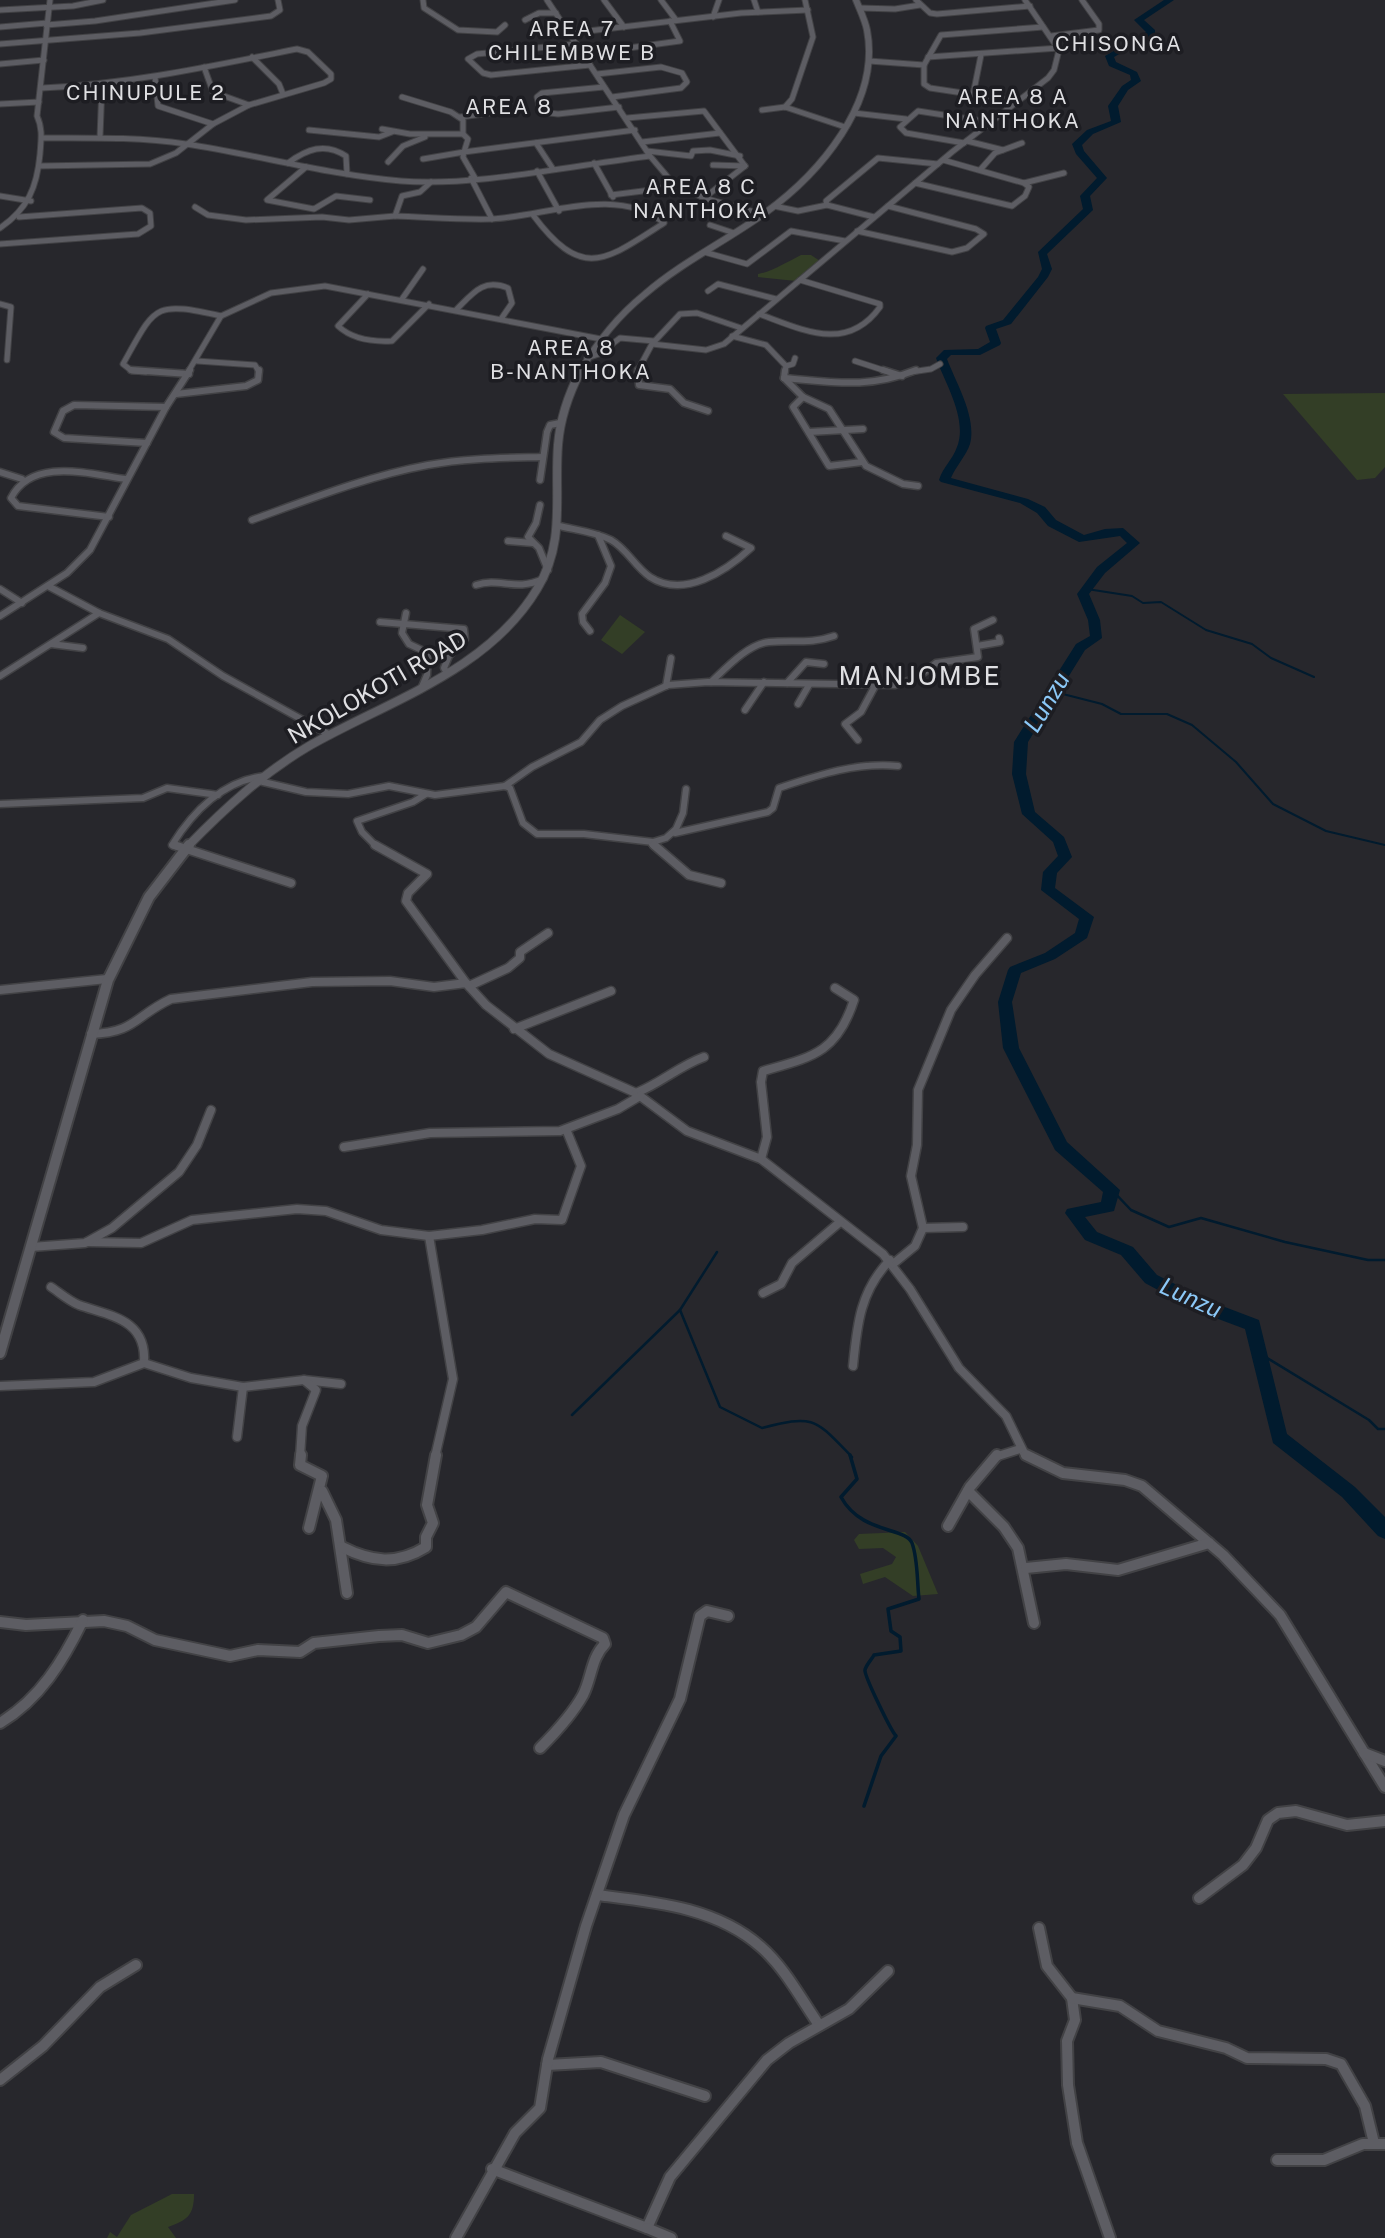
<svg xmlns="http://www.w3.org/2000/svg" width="1385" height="2238" viewBox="0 0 1385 2238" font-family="'Public Sans',sans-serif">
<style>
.green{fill:#333e26}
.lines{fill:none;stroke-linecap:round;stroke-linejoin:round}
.stream-far2{stroke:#011b2e;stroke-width:2}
.stream-far1{stroke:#011b2e;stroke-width:2.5}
.stream{stroke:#011b2e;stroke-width:3.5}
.river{fill:#011b2e;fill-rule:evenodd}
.street-far3-casing{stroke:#424245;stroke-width:7}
.street-far2-casing{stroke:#424245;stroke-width:9}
.street-far1-casing{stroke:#424245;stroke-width:11}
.street-casing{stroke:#424245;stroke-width:14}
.secondary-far2-casing{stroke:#424245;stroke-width:8}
.secondary-far1-casing{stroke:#424245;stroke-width:10}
.secondary-casing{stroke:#424245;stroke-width:14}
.street-far3{stroke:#5d5d63;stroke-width:5}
.street-far2{stroke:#5d5d63;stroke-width:6}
.street-far1{stroke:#5d5d63;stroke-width:8}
.street{stroke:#5d5d63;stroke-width:10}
.secondary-far2{stroke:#5d5d63;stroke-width:6}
.secondary-far1{stroke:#5d5d63;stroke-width:8}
.secondary{stroke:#5d5d63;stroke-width:10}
.labels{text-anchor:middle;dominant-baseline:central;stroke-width:7;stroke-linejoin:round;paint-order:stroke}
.far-quarter-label{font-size:21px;letter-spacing:2px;fill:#dfdfe2;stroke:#1d1d22}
.street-label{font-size:23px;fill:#dfdfe2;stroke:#1d1d22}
.water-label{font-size:24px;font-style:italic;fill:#8bc8f7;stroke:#1d1d22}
.quarter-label{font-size:26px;letter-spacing:2px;fill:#dfdfe2;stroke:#1d1d22}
</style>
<rect width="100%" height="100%" fill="#27272c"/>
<g class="green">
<path d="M801,255h10l9,6 -24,20 -38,-4v-3c13,-2 31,-13 43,-19z"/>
<polygon points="1385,393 1385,467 1375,478 1357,480 1283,394"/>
<polygon points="620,615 645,632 622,654 601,640"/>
<polygon points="905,1532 918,1546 938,1594 913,1596 885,1577 863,1584 860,1574 892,1564 896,1557 883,1548 859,1549 854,1540 859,1534"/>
<path d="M172,2194h22c0,22 -7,26 -26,33l8,11h-69l3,-6 7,5 14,-22z"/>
</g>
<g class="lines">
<g class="stream-far2">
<polyline points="1087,589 1132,596 1143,603 1161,602 1206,630 1252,644 1271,658 1314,677"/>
<polyline points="1055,692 1102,704 1121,714 1167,714 1192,725 1236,762 1273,804 1326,831 1385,845"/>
</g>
<g class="stream-far1">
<polyline points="1112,1190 1131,1210 1169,1227 1201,1218 1285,1242 1368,1260 1385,1260"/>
<path d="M680,1310l40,97 42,21c53,-14 53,-9 90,29"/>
<polyline points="1259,1353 1369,1420 1378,1429 1385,1429"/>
<polyline points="572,1415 680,1310 717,1252"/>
</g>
<path class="stream" d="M850,1455l7,24 -16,18c20,37 65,30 71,46 6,16 5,39 7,56l-31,10 3,22 9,6 1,14 -27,4c-2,4 -8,10 -9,15 -1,5 25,59 31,66l-15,20 -17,50"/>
<path class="river" d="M1164,0h10l-30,20 11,10v4l-41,23 2,5 21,10 4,9 -13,9 -10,16 3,16 -28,12 -11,11 2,6 23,27 -17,18 3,14 -46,44 5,15 -4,8 -37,47 -15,5 5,14 -1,2 -20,10h-29l-4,4c9,24 30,58 23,85 -4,12 -14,22 -19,34l77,21 17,8 11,13 28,15 21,-6 18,-1 17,15 -35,30 -16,21 11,26 2,18 -17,12 -57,92 -2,32 9,38 29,25 8,20 -15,16 -2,15 39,29 -7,21 -32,21 -34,14 -9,29 7,46 48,94 53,48 -6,21 -29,6 12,15 36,15 24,28 52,26 50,19 28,114 68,53 30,30v22l-7,-3 -36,-39 -69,-54 -28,-114 -48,-18 -52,-28 -24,-28 -36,-15 -20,-27 2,-4 34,-7 2,-10 -48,-42 -52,-102 -5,-46 10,-32 2,-3 35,-14 30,-20 4,-14 -38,-29 2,-18 15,-16 -5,-14 -31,-28 -10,-40 2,-32 62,-98 14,-8 -2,-16 -11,-26 20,-27 30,-24 -7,-7 -41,6 -31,-16 -11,-13 -17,-10 -79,-21 -2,-2c4,-13 14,-21 18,-33 11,-28 -12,-64 -21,-89l8,-8 34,-1 12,-7 -5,-14 1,-2 17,-6 35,-43 4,-8 -4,-17 45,-43 -3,-13 17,-18 -21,-24 -4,-10 15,-14 24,-9 -3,-15 14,-20 9,-6 -1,-5 -21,-9 -4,-10 41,-24 -12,-12z"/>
<defs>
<g id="street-far3">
<polyline points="423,0 424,8 458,30 497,32 505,25"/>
<polyline points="547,0 650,156 672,182 704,198 762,214"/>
<polyline points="604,0 624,27"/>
<polyline points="661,0 676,20"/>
<polyline points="754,0 758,12"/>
<polyline points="916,0 930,13 937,14 1030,6"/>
<polyline points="860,8 895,9 920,5"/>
<polyline points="0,10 73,6 103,0"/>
<polyline points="713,17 719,0"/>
<polyline points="525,20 539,13 556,13"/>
<polyline points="46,25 95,21 235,0"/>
<polyline points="0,27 47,23"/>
<polyline points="571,33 741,13 808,10"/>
<polyline points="1051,36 1099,30 1099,24 1082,0"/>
<polyline points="0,44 140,33 271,16 280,10 278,0"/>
<polyline points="576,44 477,54 468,59 483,73 491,75 590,65"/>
<polyline points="584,54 680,41 670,21"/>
<polyline points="252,57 279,84 283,94"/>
<polyline points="928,57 1059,48"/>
<polyline points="869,61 924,65"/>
<polyline points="0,64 44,60"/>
<polyline points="204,67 213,92 249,105"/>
<polyline points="597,74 661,67 682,73 687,82 681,88 612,97"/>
<polyline points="155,77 158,106 213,124"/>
<polyline points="604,87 542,93 537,97 541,112 558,114 619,107"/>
<polyline points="973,95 981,55"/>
<polyline points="402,97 451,112 463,120 463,134 468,139 464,152 423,159"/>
<polyline points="1016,101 930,88 924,84 924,65 941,35 1043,27"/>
<polyline points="0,104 39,102"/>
<polyline points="785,107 792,99 813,37 805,0"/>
<polyline points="762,110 785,107 845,127"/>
<polyline points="854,113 906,119"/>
<polyline points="460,117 506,111 509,103"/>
<polyline points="627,118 704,111 745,166"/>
<polyline points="382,129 410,134 463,134"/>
<polyline points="309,130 379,137 392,132"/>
<polyline points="100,137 102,85"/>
<path d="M43,138c48,0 96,-1 143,6 72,11 143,31 215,37 74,6 174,-16 249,-25"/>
<polyline points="967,141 1003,150"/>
<polyline points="642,142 720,133"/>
<polyline points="536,143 553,169"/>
<polyline points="964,143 906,133 900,127 918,111 989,122"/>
<polyline points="647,151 691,156 693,151 710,150 740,156"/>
<polyline points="943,160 1024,183 1064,173"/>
<polyline points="388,162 403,146 425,137"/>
<path d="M288,163c19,-14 37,-21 58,-7l1,18"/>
<polyline points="594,163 613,197"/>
<polyline points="713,165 745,166"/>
<path d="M39,166l111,-2 26,-11 37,-29 36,-19 75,-22 7,-4v-5l-23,-22 -11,-3c-85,17 -168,35 -255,39"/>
<polyline points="306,167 267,200 314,209 336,196 370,200"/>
<polyline points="980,170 995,153 1022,143"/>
<polyline points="537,171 559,211"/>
<polyline points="471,178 492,219"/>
<polyline points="475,178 463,157 464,152 635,130"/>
<path d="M431,182l-11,10 -18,4 -7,20c32,1 65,4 97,3 55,-3 124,-34 172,4 -58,37 -81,59 -131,-8"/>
<polyline points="915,183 1012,206 1025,196 1029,187 1024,183"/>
<polyline points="611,195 659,189 673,183"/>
<polyline points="0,196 31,201"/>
<polyline points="704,198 745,166"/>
<polyline points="774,206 798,211 827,205"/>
<polyline points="195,207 208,215 246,220 322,217 349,220 395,216"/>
<polyline points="874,217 827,205 826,201 878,158 938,164"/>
<polyline points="710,225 734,233"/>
<path d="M0,228c28,-19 37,-41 40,-74 1,-14 3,-25 -3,-38l13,-116"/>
<polyline points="857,231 952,252 967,248 984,234 976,229 888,206"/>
<polyline points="0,244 138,234 151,226 150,213 142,208 19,217"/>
<polyline points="704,252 747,264 791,231 845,241"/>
<polyline points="708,291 718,284 776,299"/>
<path d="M368,294l-30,32c14,13 35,16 54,15l37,-37"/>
<polyline points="402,299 423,269"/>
<polyline points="0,304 11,307 7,360"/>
<path d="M456,310c17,-17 27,-32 52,-22l4,15 -11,16"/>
<path d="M759,314c44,16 88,39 121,-7v-3l-80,-24"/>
<polyline points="732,336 766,345 786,366 785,372"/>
<polyline points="652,344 706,350 724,344 952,152 1048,78 1054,70 1059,50 1025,0"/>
<polyline points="587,358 599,354 620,338 654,341"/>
<polyline points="197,361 255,365 259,372"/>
<polyline points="855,361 889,372"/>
<polyline points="786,366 793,364 795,358"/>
<path d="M146,372l-14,-1 -9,-7c33,-59 30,-63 98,-48"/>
<polyline points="188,372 221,316 271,293 325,286 601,339"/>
<polyline points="637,372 652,344 680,314 697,313 741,328"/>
<polyline points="911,372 931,369 940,364"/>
</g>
<g id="street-far2">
<polyline points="131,370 189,374"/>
<polyline points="638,370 639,385 670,389 684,403 708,411"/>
<polyline points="883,370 902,376"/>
<polyline points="784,378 785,370"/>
<polyline points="784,378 803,397 829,409 866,466 903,484 918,486"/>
<path d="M784,378c49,4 85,11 132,-8"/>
<polyline points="176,394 246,386 258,380 259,370"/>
<polyline points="803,397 793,407 829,466 862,462"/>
<polyline points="809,432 863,429"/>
<polyline points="147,443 64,438 54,432 63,411 74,405 166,407"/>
<polyline points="0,472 22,479"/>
<polyline points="540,480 547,432 550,425 560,423"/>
<polyline points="540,505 536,523 528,537 539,548 548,570"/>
<path d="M109,517l-91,-11 -7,-8c21,-41 78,-24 115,-19"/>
<path d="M252,520c58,-21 116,-44 176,-55 38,-7 76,-7 114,-8"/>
<path d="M559,526c17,4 36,6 52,14 16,9 24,27 39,37 34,22 76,-6 101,-29l-25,-12"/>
<polyline points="508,541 533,543"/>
<path d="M476,585c24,-8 39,7 67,-6"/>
<polyline points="48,586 99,613 168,639 223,676 330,735"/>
<polyline points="0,589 22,603"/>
<polyline points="406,613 402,633 409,644 428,653 427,675 421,689"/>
<polyline points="0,616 67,573 90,550 166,407 190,370"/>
<polyline points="380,622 464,629 465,639 449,656 444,668 447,673"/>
<polyline points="590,631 583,622 582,614 605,583 611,566 598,535"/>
<polyline points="51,644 83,648"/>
<polyline points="977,646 1000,642 999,638"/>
<polyline points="0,676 99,613"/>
<path d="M711,682c15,-14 37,-38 58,-40 23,-2 43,2 65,-6"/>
<polyline points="787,683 806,662 824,664"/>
<polyline points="666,686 671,658"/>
<polyline points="798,704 809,685"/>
<polyline points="745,710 764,682"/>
<polyline points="858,740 845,724 861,712 875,686"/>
<polyline points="259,781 306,792 348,794 389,786 435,795 505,786 510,788 523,823 537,834 584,834 653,842 666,838 676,829 683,813 686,789"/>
<polyline points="505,786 532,767 581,742 600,720 622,706 668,685 708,682 895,685 917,678 936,663 978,657 974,629 993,620"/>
<polyline points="0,804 143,798 167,788 218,795"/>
<path d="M675,833l93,-21 5,-4 6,-20c39,-13 77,-26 119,-22"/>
<polyline points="652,844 656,847"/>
<path d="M179,847l-7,-2c21,-34 52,-65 93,-69"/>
<polyline points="377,847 362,832 357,821 413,802 426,794"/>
</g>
<g id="street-far1">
<polyline points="174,845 291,883"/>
<polyline points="375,845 427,874 408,893 406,901 466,983"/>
<polyline points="654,845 689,875 721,883"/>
<polyline points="469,986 508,968 520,958 520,952 548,933"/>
<polyline points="0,990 107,979"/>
<polyline points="514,1029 611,991"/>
<path d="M91,1034c44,-1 45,-19 80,-35l141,-17 78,-1 44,6 32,-4 20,22 63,49 87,39 51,38 74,28 122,95 27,35 49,79 47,48 19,39 4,2"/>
<path d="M636,1093c25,-10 43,-27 68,-36"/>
<polyline points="344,1147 430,1133 560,1131 618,1109 640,1096"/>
<path d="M761,1159l6,-22 -6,-55 2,-11c49,-14 74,-18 91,-71l-19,-12"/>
<polyline points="923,1228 963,1227"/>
<polyline points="429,1236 453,1379 435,1457"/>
<polyline points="87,1242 141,1243 192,1220 297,1209 326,1211 381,1230 429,1236 482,1230 535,1219 562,1220 581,1166 566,1129"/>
<polyline points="31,1247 85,1243 112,1228 179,1172 197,1145 211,1110"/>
<polyline points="893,1264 915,1246 923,1228 911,1176 917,1145 918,1090 951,1010 975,975 1007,938"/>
<path d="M51,1287c9,6 18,14 28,18 31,11 68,14 65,58"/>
<polyline points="763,1293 781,1284 792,1263 840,1222"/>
<path d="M853,1366c4,-41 7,-75 37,-106"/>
<polyline points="0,1386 94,1382 144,1363 191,1378 243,1387 304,1380 341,1384"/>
<polyline points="237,1437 243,1387"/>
<polyline points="300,1457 302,1426 316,1390 304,1380"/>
<polyline points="995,1457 1020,1449"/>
</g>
<g id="street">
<polyline points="301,1455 300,1465 322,1476 309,1528"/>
<polyline points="1026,1455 1063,1473 1125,1480 1142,1486 1223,1555 1280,1615 1385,1787"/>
<polyline points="322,1491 336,1520 347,1593"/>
<polyline points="968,1491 1004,1527 1018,1548 1034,1623"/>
<polyline points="948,1526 970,1487 997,1455"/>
<path d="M342,1547c30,15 55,18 84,0v-10l7,-14 -6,-18 9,-50"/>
<polyline points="1026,1568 1066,1564 1118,1570 1209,1543"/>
<path d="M0,1622l26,3 78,-4 23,5 28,14 75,16 28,-6 42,2 14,-9 65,-7 23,-1 26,8 33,-8 15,-8 30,-35 97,46 2,6c-14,14 -13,33 -22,51 -11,20 -27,37 -43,53"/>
<path d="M0,1723c40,-24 63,-62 83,-103"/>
<polyline points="1364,1753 1385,1761"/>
<path d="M597,1895c57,7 119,12 164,52 24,21 40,52 58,78"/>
<polyline points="1199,1898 1243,1865 1256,1848 1268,1820 1278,1813 1296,1811 1347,1825 1385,1821"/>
<polyline points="1039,1928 1047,1966 1072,1998 1075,2020 1067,2041 1068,2085 1077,2143 1110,2238"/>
<polyline points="1072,1998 1120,2006 1158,2031 1226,2048 1247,2058 1326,2059 1341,2064 1365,2106 1374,2143"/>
<polyline points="547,2065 601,2062 705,2096"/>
<polyline points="0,2080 43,2046 100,1987 136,1965"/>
<polyline points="1277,2160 1324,2160 1363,2144 1385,2144"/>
<polyline points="492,2169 647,2228 670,2177 767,2060 789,2043 849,2009 888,1971"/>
<polyline points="647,2228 671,2238"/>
<polyline points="456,2238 515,2133 540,2108 548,2059 586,1926 624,1815 680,1699 700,1616 707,1611 728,1616"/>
</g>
<path id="secondary-far2" d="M580,372c17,-30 39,-57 65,-78 37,-32 81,-53 120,-81 54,-39 116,-110 102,-183 -2,-10 -7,-20 -11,-30"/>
<path id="secondary-far1" d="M187,847c37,-38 76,-74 122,-101 79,-45 179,-75 228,-157 29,-47 17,-93 21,-144 2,-26 11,-52 23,-75"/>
<polyline id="secondary" points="0,1353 108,980 149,897 189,845"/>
</defs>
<use href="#street-far3" class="street-far3-casing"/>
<use href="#street-far2" class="street-far2-casing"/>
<use href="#street-far1" class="street-far1-casing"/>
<use href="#street" class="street-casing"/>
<use href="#secondary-far2" class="secondary-far2-casing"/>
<use href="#secondary-far1" class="secondary-far1-casing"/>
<use href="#secondary" class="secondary-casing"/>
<use href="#street-far3" class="street-far3"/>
<use href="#street-far2" class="street-far2"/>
<use href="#street-far1" class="street-far1"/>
<use href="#street" class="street"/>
<use href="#secondary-far2" class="secondary-far2"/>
<use href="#secondary-far1" class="secondary-far1"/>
<use href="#secondary" class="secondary"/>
</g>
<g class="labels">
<g class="far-quarter-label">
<text x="572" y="28">AREA 7<tspan x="572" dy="24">CHILEMBWE B</tspan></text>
<text x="1119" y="43">CHISONGA</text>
<text x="146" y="92">CHINUPULE 2</text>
<text x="1013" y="96">AREA 8 A<tspan x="1013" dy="24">NANTHOKA</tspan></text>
<text x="509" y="106">AREA 8</text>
<text x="701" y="186">AREA 8 C<tspan x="701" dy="24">NANTHOKA</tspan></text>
<text x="571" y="347">AREA 8<tspan x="571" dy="24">B-NANTHOKA</tspan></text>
</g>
<g class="street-label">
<text transform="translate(377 687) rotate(-30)">NKOLOKOTI ROAD</text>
</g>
<g class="water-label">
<text transform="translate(1046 702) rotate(-59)">Lunzu</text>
<text transform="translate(1191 1297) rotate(24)">Lunzu</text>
</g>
<g class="quarter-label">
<text x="920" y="675">MANJOMBE</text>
</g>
</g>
</svg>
